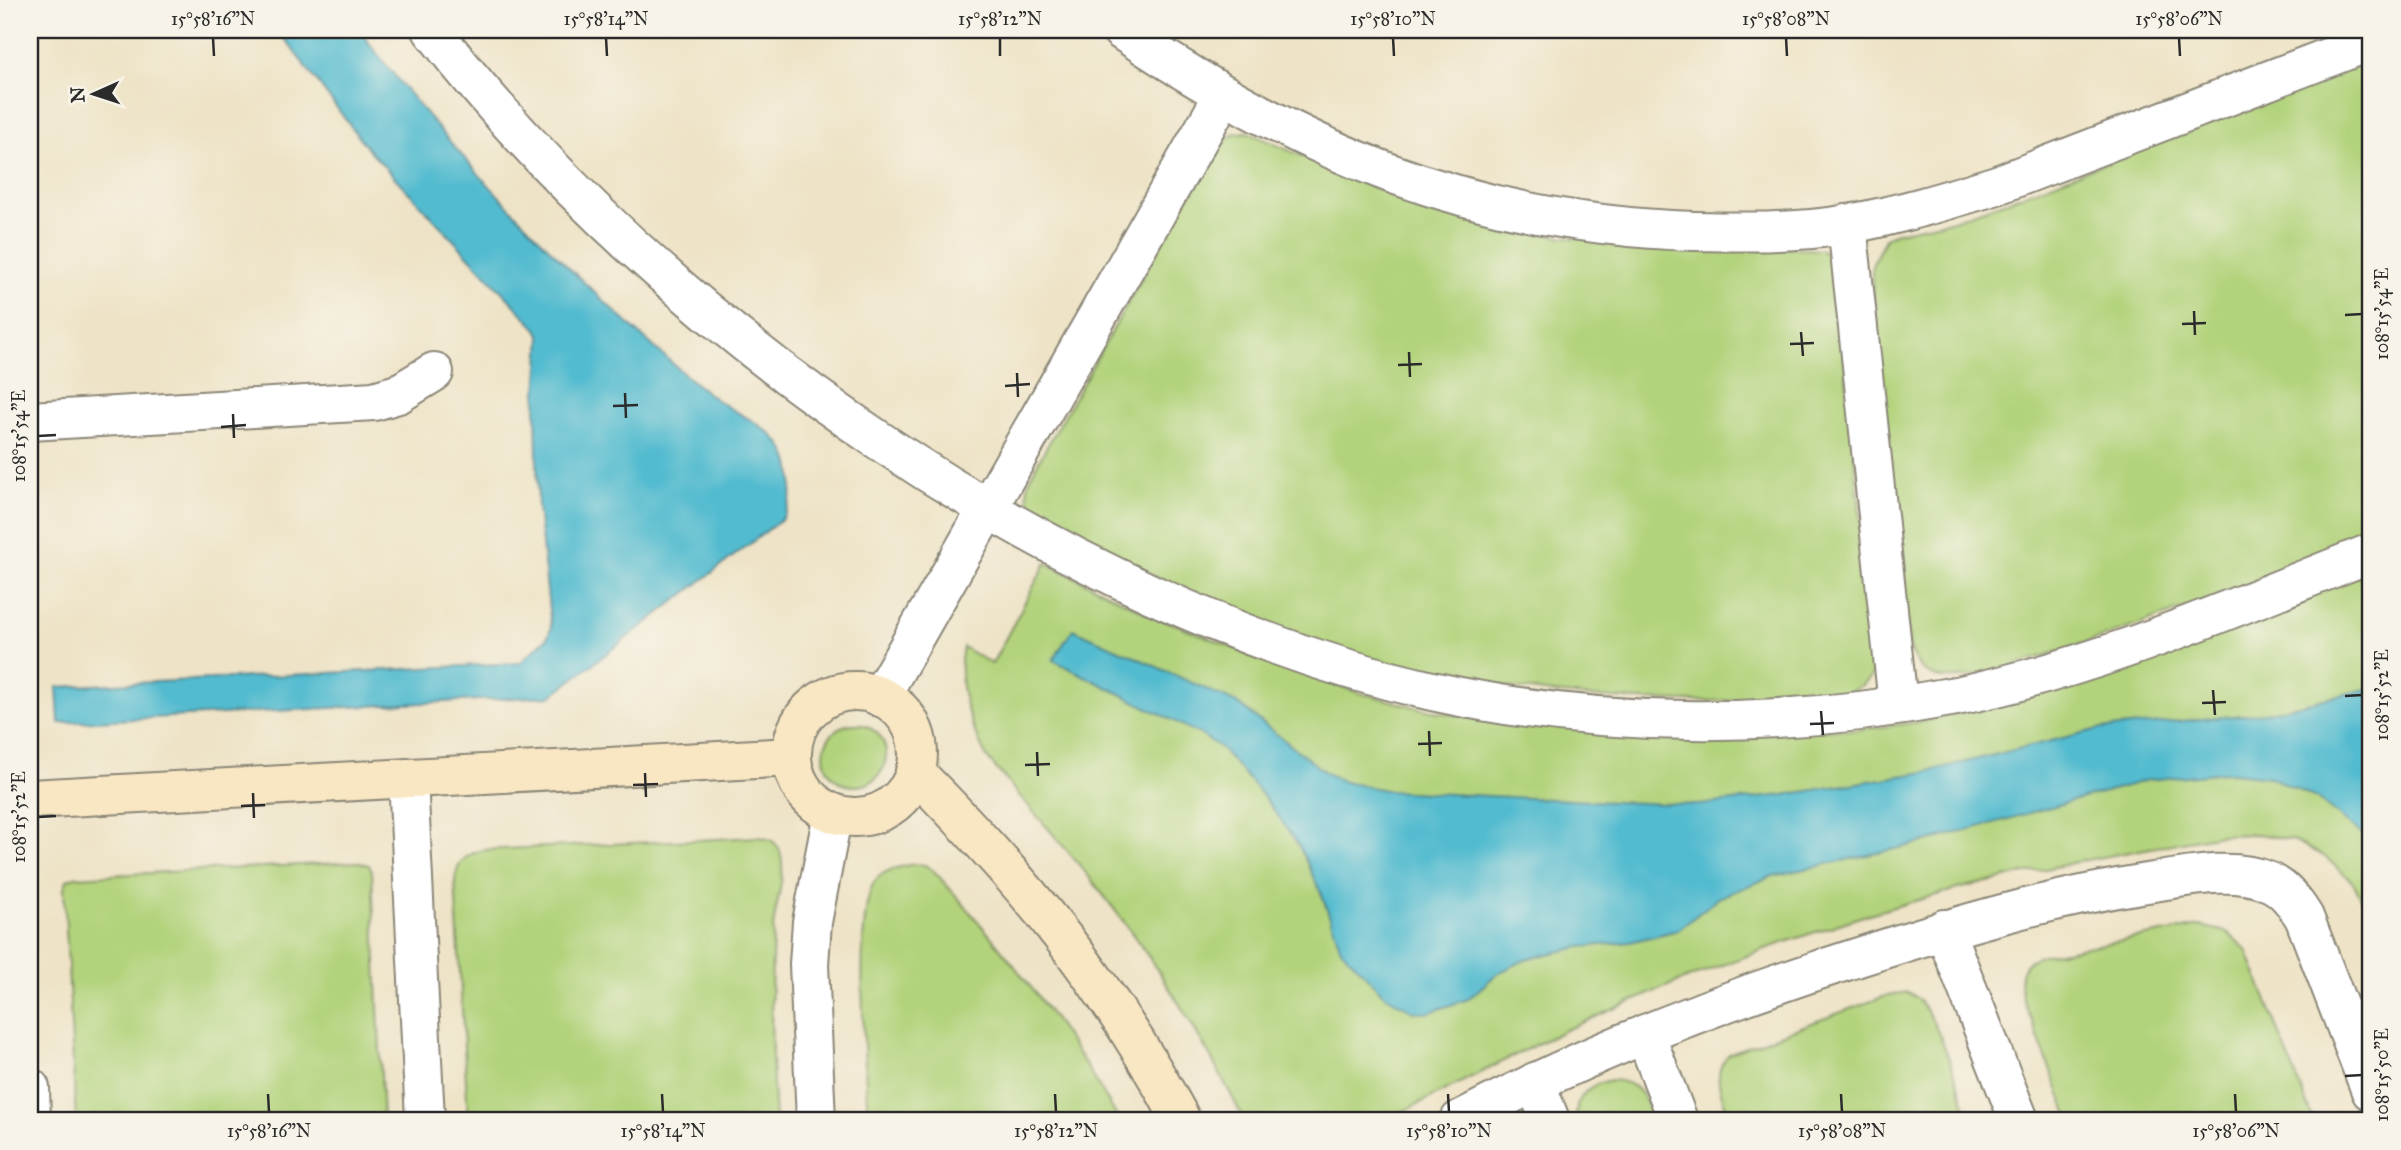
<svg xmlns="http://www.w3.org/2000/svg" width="2401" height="1150" viewBox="0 0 2401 1150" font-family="'IM FELL Great Primer',serif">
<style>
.green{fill:#b2d37b;stroke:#6e7f53;stroke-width:2}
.water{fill:#52bbcf;stroke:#3e737d;stroke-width:2}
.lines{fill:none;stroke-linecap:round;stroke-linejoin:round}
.street-casing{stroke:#8c8778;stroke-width:42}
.secondary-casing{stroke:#8c8778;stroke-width:42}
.street{stroke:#fff;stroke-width:38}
.secondary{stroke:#f9e7c3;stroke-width:38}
.ticks{fill:none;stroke:#2b2b2b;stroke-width:2.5}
.neatline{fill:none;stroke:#2b2b2b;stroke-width:2.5}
.ticks-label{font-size:18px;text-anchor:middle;fill:#2b2b2b}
</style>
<rect width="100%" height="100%" fill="#f7f3e8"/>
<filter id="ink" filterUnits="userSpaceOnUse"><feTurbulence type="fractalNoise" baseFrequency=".0143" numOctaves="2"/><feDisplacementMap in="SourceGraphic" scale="14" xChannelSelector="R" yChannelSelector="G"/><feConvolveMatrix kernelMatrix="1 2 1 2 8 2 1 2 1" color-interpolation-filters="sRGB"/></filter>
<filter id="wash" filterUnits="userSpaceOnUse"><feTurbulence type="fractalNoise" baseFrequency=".00686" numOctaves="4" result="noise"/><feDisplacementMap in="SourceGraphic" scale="28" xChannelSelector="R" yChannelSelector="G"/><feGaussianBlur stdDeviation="1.57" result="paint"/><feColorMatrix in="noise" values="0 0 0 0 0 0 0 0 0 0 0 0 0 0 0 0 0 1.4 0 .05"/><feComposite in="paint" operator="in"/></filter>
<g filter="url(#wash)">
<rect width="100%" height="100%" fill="#eee3c6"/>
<g class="green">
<path d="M2371,59v477c-107,43 -214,85 -324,119 -26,8 -78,26 -104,23 -20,-1 -29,-16 -34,-34l-37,-363v-15l13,-28 12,-6 53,-11 60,-21z"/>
<path d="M1247,132l128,56 126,37 62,12 259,13 13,16 41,404c-22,36 -74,27 -112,29 -217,13 -439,-34 -633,-134 -32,-17 -68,-32 -97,-54 -9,-14 -8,-22 -2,-38l181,-321 20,-18z"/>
<path d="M1046,563l101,50 138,55 75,25 67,17 83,14 345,6 66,-8 62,-14 388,-137v344l-19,-34 -28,-25 -31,-16 -35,-6 -38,1 -139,26 -120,27 -92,26 -104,35 -95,36 -107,46 -177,89h-142c-42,-84 -92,-165 -151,-238 -34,-43 -72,-83 -107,-126 -17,-33 -31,-72 -23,-109l29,17z"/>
<circle cx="855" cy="755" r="31"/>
<path d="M759,837c12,2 19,5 22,18 5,24 -7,52 -8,76 -3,63 -2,126 2,189h-307l-13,-240c2,-19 12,-26 29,-30z"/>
<polygon points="357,862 369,865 372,871 383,1120 76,1120 64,889 67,880 74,877"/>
<path d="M914,864l11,1 9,6c69,76 134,159 185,249h-251c-2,-43 -15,-209 7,-239 9,-12 26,-14 39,-17z"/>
<path d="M2200,926l27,6 20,18 66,170h-243l-48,-124c-5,-20 -1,-36 21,-41z"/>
<path d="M1908,992c30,16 50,96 62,128h-239c-9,-23 -22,-47 -1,-67l158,-58z"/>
<path d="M1611,1080c28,1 34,17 43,40h-77c-4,-23 13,-36 34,-40z"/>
</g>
<g class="water">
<path d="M278,30h81c92,121 197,232 312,332 15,14 32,28 49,40 19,12 42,22 57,38 20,21 19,57 5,79l-231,177 -492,27 -2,-36 463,-24 27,-25 4,-10 -13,-121 -2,-100 5,-70 -4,-8 -169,-180z"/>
<polygon points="1073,629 1237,703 1326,773 1344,782 1390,791 1590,801 1699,805 1783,795 1925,772 2099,729 2264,713 2371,688 2371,841 2316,798 2270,777 2225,772 2148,780 1918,844 1773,876 1718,898 1678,930 1630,942 1581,947 1529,958 1498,973 1468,999 1427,1013 1413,1011 1383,994 1341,949 1322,895 1300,848 1265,798 1221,748 1198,733 1053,660"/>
</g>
</g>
<g filter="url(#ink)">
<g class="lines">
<defs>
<g id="street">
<path d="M432,30c231,299 630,577 1000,661 170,38 353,38 524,5 144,-29 280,-90 415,-143"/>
<path d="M1121,30c182,123 352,194 574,201 51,1 104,2 154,-7 50,-9 99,-24 148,-39l374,-144"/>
<polyline points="1847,224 1898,704"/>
<polyline points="30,421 374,401 398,394 434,372"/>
<polyline points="880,697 1223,96"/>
<polyline points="408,778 425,1120"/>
<polyline points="1944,929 2019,1120"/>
<polyline points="1645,1034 1678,1120"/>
<polyline points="1535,1082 1550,1120"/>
<polyline points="30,1088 31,1120"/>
<polyline points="816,1120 809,964 812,922 833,813"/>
<path d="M1460,1120c129,-68 266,-121 405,-165 93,-30 186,-57 282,-72 36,-5 85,-17 120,-2 17,6 28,22 37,36l67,174"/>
</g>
<g id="secondary">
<circle cx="855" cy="754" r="63"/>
<path d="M915,772c110,110 192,210 266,348"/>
<polyline points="30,799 792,757"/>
</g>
</defs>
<use href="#street" class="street-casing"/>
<use href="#secondary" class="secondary-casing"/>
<use href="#street" class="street"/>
<use href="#secondary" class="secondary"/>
</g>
</g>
<path class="ticks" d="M213,38l1,18M606,38l1,18M1000,38v18M1393,38l1,18M1786,38l1,18M2179,38l1,18M2194,311l1,24M2345,315l17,-1M2182,324l24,-1M1801,332l2,24M1790,344l24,-1M1409,352l1,25M1398,365l24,-1M1017,373l1,24M1005,386l25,-2M625,393l1,25M613,406l25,-1M233,414l1,24M221,427l25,-2M38,436l18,-1M2213,690l2,25M2345,696l17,-1M2202,703l24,-1M1821,711l2,24M1810,724l24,-1M1429,731l1,25M1418,744l24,-1M1037,752l1,24M1025,765l25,-1M645,773l1,24M633,785l25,-1M253,793l1,25M241,806l24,-1M38,817l18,-1M2345,1076l17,-1M268,1094l1,18M662,1094l1,18M1055,1094l1,18M1448,1094l1,18M1841,1094l1,18M2235,1094l1,18"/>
<rect width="2401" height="1150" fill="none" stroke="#f7f3e8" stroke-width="77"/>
<g transform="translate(94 94) rotate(267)" stroke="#f7f3e8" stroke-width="5" paint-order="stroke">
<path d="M0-5L12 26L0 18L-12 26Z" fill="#2b2b2b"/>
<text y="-10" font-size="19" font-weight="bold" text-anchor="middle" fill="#2b2b2b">N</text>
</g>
<rect x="38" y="38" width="2324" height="1074" class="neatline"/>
<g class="ticks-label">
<text x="213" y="25">15°58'16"N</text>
<text x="606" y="25">15°58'14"N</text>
<text x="1000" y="25">15°58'12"N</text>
<text x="1393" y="25">15°58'10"N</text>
<text x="1786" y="25">15°58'08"N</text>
<text x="2179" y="25">15°58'06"N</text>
<text transform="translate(2382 314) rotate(-90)" y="6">108°15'54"E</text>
<text transform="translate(19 436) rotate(-90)" y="6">108°15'54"E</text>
<text transform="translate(2382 695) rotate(-90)" y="6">108°15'52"E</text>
<text transform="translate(19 817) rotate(-90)" y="6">108°15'52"E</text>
<text transform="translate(2382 1075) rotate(-90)" y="6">108°15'50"E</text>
<text x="269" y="1137">15°58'16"N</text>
<text x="663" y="1137">15°58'14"N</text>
<text x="1056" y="1137">15°58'12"N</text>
<text x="1449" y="1137">15°58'10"N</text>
<text x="1842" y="1137">15°58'08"N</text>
<text x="2236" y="1137">15°58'06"N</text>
</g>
</svg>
